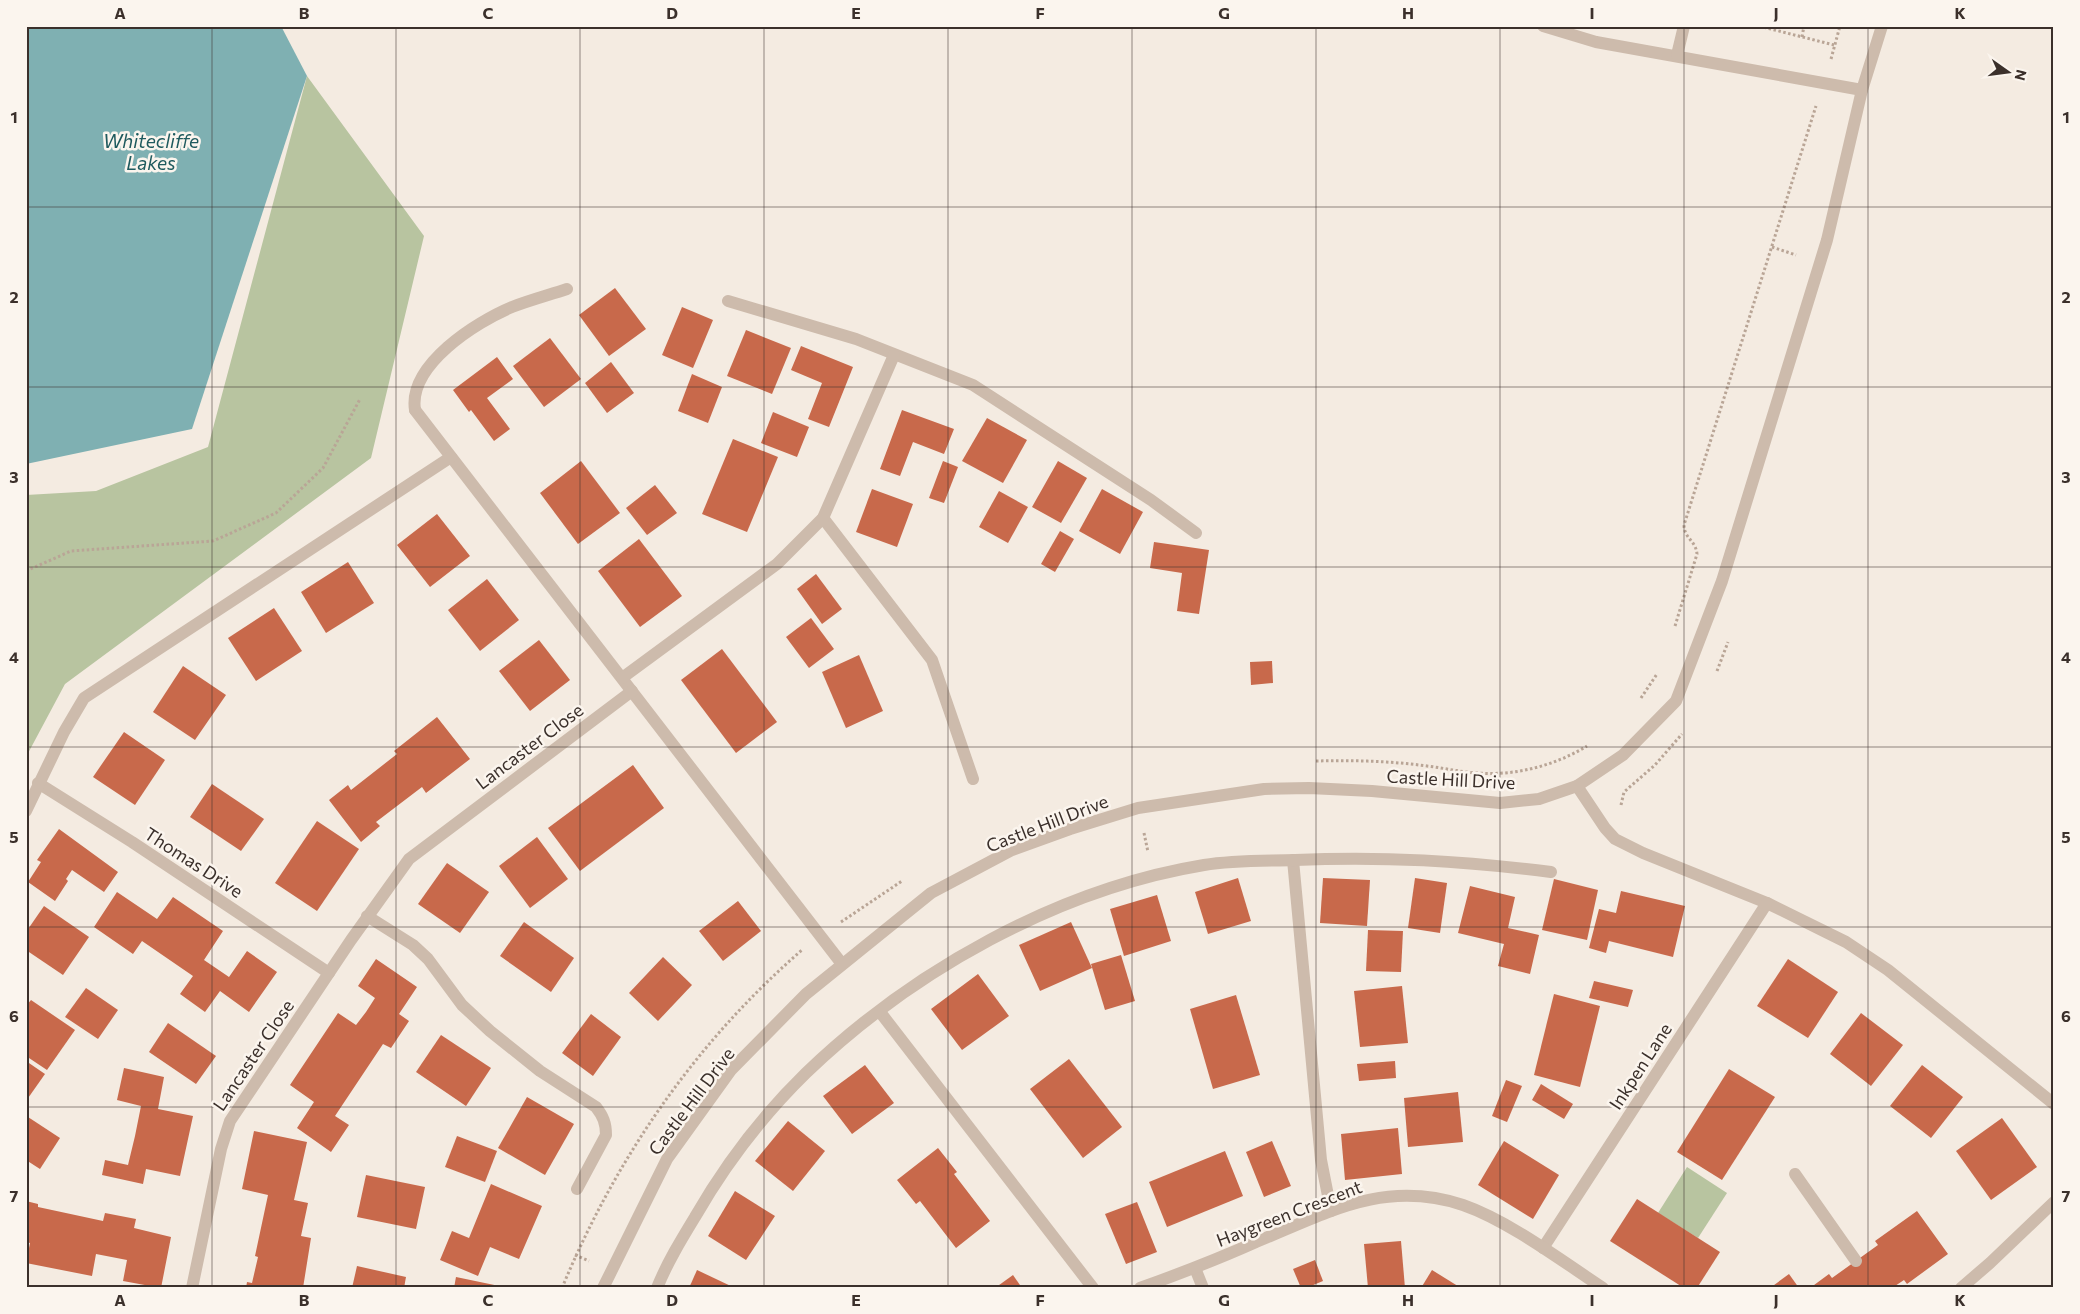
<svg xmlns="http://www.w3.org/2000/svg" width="2080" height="1314" viewBox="0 0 2080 1314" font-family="Commissioner,sans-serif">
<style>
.green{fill:#b8c4a0}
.water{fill:#7fb0b2}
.building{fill:#c8694b}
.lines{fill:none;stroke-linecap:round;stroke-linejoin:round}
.path{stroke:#b9a596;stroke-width:3;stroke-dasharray:2.5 2.5;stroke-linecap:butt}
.service{stroke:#cdbbac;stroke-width:12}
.minor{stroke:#cdbbac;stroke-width:12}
.grid{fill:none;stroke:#3b302b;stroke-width:1;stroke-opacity:0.55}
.labels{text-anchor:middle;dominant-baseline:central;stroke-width:5;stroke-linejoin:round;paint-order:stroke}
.street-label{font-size:18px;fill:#3b302b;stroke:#fbf5ee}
.water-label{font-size:19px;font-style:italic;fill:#1f5a5e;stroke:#fbf5ee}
.neatline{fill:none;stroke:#3b302b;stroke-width:2}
.grid-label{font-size:16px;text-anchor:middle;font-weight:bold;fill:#3b302b}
</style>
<rect width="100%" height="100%" fill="#f4ebe1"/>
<g class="green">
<polygon points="307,76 424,236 371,458 65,684 26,757 26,495 96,491 208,447"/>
<polygon points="1687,1167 1727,1193 1698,1238 1658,1213"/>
</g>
<polygon class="water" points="26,26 281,26 307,76 192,429 26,464"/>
<g class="building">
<polygon points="615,288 646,329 609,356 579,315"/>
<polygon points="682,307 713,320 693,368 662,355"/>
<polygon points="746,330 791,348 772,394 727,376"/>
<polygon points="550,338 581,379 544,407 513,366"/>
<polygon points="801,346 853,367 829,427 808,419 822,383 791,370"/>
<polygon points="497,357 513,379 487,398 510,429 494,441 471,410 469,412 453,390"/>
<polygon points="611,362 634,393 607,413 585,383"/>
<polygon points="692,374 722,387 708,423 678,411"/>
<polygon points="902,410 954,429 944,454 913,442 900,476 880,469"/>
<polygon points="773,412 809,427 797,457 761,443"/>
<polygon points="987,418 1027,440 1003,483 962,461"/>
<polygon points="733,439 778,457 747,532 702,514"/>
<polygon points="581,461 620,513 578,544 540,493"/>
<polygon points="943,461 958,467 944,503 929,498"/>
<polygon points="1058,461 1087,478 1061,523 1032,507"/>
<polygon points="655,485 677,513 647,535 626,508"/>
<polygon points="872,489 913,504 897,547 856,532"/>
<polygon points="1102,489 1143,512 1120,554 1079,531"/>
<polygon points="999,491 1028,507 1008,543 979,527"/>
<polygon points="437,514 470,556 430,587 397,545"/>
<polygon points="1060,531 1074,539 1055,572 1041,564"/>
<polygon points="639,539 682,596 640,627 598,571"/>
<polygon points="1154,542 1209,550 1199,614 1177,611 1182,573 1150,568"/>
<polygon points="348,562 374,603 326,633 301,592"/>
<polygon points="816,574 842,609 822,624 797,589"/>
<polygon points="487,579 519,620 480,651 448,610"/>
<polygon points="274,608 302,651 256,681 228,638"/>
<polygon points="811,618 834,649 809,668 786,637"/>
<polygon points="539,640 570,680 530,711 499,671"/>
<polygon points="722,649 777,722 736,753 681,680"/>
<polygon points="859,655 883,711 846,728 822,672"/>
<polygon points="1272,661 1273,683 1251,685 1250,662"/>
<polygon points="183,666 226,695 195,740 153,712"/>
<polygon points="437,717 470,759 426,793 422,787 376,822 380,826 361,842 329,800 348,785 351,790 397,754 394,751"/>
<polygon points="124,732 165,760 135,805 93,777"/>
<polygon points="633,765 664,808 580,871 548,828"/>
<polygon points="212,784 264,819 241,851 190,817"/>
<polygon points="317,821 359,849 317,911 275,883"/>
<polygon points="59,829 118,872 104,892 72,870 66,879 68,881 55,901 28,882 41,862 37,860"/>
<polygon points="537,837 568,879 530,908 499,866"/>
<polygon points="447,863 489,892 460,933 418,904"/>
<polygon points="1238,878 1251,921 1208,934 1195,892"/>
<polygon points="1323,878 1370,880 1367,926 1320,923"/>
<polygon points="1415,878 1447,883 1440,933 1408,928"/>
<polygon points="1554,879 1598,890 1587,940 1542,930"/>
<polygon points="1470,886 1515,897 1508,928 1539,935 1530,974 1498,966 1504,944 1458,933"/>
<polygon points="1621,891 1685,906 1673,957 1609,941 1606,953 1589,948 1599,909 1616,913"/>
<polygon points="117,892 157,919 173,897 223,931 204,960 229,977 247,951 277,972 249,1012 220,991 205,1012 180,994 193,976 142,941 133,954 94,927"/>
<polygon points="1157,895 1171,941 1124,956 1110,909"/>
<polygon points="738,901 761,931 723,961 699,931"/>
<polygon points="44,906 89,937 63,975 26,950 26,932"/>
<polygon points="524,922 574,958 551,992 500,956"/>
<polygon points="1071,922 1092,968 1040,991 1019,945"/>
<polygon points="1368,930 1403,931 1401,972 1366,971"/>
<polygon points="1121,955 1135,1001 1105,1010 1091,964"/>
<polygon points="663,957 692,985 658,1021 629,993"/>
<polygon points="376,959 417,987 399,1014 409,1021 391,1048 383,1044 335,1116 349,1125 331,1152 297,1128 314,1102 290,1085 338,1013 356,1025 366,1012 375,998 358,986"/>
<polygon points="1788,959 1838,992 1808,1038 1757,1006"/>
<polygon points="978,974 1009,1016 962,1050 931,1009"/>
<polygon points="1594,981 1633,990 1628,1007 1589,998"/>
<polygon points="1402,986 1408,1043 1360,1047 1354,991"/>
<polygon points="86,988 118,1010 98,1039 65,1017"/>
<polygon points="1554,994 1600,1006 1580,1087 1534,1075"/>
<polygon points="1236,995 1260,1075 1213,1089 1190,1009"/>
<polygon points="31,1000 75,1030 47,1070 26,1056 26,1006"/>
<polygon points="1861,1013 1903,1045 1871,1086 1830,1054"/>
<polygon points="591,1014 621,1037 593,1076 562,1053"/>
<polygon points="168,1023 216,1056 196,1084 149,1052"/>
<polygon points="441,1035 491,1068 466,1106 416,1072"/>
<polygon points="1069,1059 1122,1127 1083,1158 1030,1089"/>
<polygon points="26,1061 45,1074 26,1101"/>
<polygon points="1395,1061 1396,1078 1359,1081 1357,1064"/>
<polygon points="865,1065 894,1103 852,1134 823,1096"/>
<polygon points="1922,1065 1963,1097 1931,1138 1890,1106"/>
<polygon points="124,1068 164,1077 158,1109 193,1116 180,1176 146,1169 143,1184 102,1175 105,1160 128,1165 135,1136 141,1106 117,1100"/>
<polygon points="1729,1069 1775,1097 1722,1180 1677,1152"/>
<polygon points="1506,1080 1522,1086 1507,1122 1492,1116"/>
<polygon points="1541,1084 1573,1104 1564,1119 1532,1100"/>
<polygon points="1458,1092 1463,1142 1408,1147 1404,1098"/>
<polygon points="527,1097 574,1124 545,1175 498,1148"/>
<polygon points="28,1117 60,1138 40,1169 26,1160 26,1119"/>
<polygon points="2002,1118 2037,1167 1991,1200 1956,1151"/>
<polygon points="788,1121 825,1151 793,1191 755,1161"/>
<polygon points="1398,1128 1402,1174 1345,1180 1341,1134"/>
<polygon points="254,1131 307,1142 294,1200 308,1203 301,1236 311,1238 303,1288 246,1288 247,1282 252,1283 258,1257 255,1256 268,1195 242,1189"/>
<polygon points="457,1136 497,1151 485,1182 445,1167"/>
<polygon points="1272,1141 1291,1186 1264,1197 1246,1152"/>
<polygon points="1504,1141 1559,1175 1533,1219 1478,1185"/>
<polygon points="938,1148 957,1172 954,1174 990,1221 956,1248 920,1201 916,1204 897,1180"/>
<polygon points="1225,1151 1243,1196 1167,1227 1149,1182"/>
<polygon points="366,1175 425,1187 416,1229 357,1217"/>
<polygon points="491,1184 542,1206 519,1259 490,1247 478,1276 440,1260 452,1231 469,1238"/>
<polygon points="735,1191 775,1216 746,1260 708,1236"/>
<polygon points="1637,1199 1720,1252 1697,1288 1684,1288 1610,1241"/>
<polygon points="26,1201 38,1204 38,1207 103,1221 105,1213 136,1219 134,1228 171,1237 161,1288 123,1281 127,1260 96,1254 92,1276 26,1263 30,1243 26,1242"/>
<polygon points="1137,1202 1157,1252 1126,1264 1105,1214"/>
<polygon points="1917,1211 1948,1254 1907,1284 1904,1280 1892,1288 1810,1288 1829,1274 1832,1278 1878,1245 1875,1241"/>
<polygon points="1401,1241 1405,1288 1368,1288 1364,1244"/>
<polygon points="1315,1260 1323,1281 1306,1288 1301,1288 1293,1269"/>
<polygon points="357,1266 406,1277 404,1288 352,1288"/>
<polygon points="697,1270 735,1288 689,1288"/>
<polygon points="1432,1270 1461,1288 1421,1288"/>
<polygon points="1789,1274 1799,1288 1770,1288"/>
<polygon points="1013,1275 1022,1288 995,1288"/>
<polygon points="456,1277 504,1287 504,1288 454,1288"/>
</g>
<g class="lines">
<g class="path">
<polyline points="1759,26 1834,45"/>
<polyline points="1802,37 1804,26"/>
<polyline points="1831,59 1840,26"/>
<polyline points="1772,247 1796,255"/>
<polyline points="26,571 71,551 213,541 276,513 323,468 360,399"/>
<path d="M1675,626l22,-72c-1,-13 -13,-16 -13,-29l132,-419"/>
<polyline points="1717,671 1728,642"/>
<polyline points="1641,698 1657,674"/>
<path d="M1316,761c37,-1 74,0 111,5 17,2 33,6 50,7 38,3 77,-7 110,-27"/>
<polyline points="1621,805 1624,792 1655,765 1682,734"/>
<polyline points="1144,833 1148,852"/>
<polyline points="841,922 902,881"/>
<polyline points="575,1255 589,1261"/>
<path d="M562,1288c54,-130 133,-245 240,-338"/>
</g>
<g class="service">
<path d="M415,410c-7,-45 61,-88 97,-103 18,-7 37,-12 55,-18"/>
<polyline points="1795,1174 1856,1261"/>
</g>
<g class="minor">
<polyline points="1543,26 1596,42 1862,90"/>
<polyline points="1677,55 1684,26"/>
<polyline points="728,301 856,339 973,385 1151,500 1196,533"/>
<polyline points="415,410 842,964"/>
<polyline points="823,518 932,660 973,779"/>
<polyline points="622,678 777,564 823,518 894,355"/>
<polyline points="38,783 132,842 329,973"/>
<polyline points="1577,786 1605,828 1615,839 1643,853 1767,903 1846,942 1888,970 2054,1104"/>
<polyline points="26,811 64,732 84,698 451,457"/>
<polyline points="1293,860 1321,1160 1331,1211"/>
<path d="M367,916l46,29 15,14 34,46 28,26 50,40 56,36c7,9 10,16 10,28l-29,54"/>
<polyline points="880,1012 1093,1288"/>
<polyline points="1543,1248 1767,903"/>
<polyline points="1195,1268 1203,1288"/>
<polyline points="192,1288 221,1149 230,1121 351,940 409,859 632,691"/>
<polyline points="603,1288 667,1159 731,1070 806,994 931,893 1012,850 1070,829 1138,808 1264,789 1309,788 1372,791 1500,803 1539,799 1577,786 1623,755 1676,701 1722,581 1827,240 1862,90 1882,26"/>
<path d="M657,1288c10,-25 24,-48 38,-71 30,-52 68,-102 111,-144 106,-102 252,-184 398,-208 30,-5 60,-4 91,-5 89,-4 168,1 256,12"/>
<path d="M1140,1288c39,-14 78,-29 116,-46 71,-29 128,-63 207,-37 46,16 99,56 140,83"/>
<polyline points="1961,1288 1990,1263 2054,1202"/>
</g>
</g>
<path class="grid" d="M212,26v1262M396,26v1262M580,26v1262M764,26v1262M948,26v1262M1132,26v1262M1316,26v1262M1500,26v1262M1684,26v1262M1868,26v1262M26,207h2028M26,387h2028M26,567h2028M26,747h2028M26,927h2028M26,1107h2028"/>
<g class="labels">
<g class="street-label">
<text transform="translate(529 746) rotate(-37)">Lancaster Close</text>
<text transform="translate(1451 779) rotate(3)">Castle Hill Drive</text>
<text transform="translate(1047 823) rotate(-21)">Castle Hill Drive</text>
<text transform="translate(194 862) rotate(33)">Thomas Drive</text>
<text transform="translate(253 1055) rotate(-56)">Lancaster Close</text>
<text transform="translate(1640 1066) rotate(-57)">Inkpen Lane</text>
<text transform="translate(691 1101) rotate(-53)">Castle Hill Drive</text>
<text transform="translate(1289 1213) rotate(-21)">Haygreen Crescent</text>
</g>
<g class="water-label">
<text x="151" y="140">Whitecliffe<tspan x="151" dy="22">Lakes</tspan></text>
</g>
</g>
<rect width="2080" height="1314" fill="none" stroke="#fbf5ee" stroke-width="55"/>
<g transform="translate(2008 72) rotate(104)" stroke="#fbf5ee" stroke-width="4" paint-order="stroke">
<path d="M0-4L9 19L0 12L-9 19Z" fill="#3b302b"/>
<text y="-8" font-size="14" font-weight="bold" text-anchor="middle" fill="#3b302b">N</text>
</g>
<rect x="28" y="28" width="2024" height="1258" class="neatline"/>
<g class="grid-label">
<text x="120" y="19">A</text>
<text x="304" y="19">B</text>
<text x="488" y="19">C</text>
<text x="672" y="19">D</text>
<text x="856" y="19">E</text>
<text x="1040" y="19">F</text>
<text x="1224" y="19">G</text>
<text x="1408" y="19">H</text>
<text x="1592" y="19">I</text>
<text x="1776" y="19">J</text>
<text x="1960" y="19">K</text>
<text x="14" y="123">1</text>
<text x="2066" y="123">1</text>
<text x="14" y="303">2</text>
<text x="2066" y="303">2</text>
<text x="14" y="483">3</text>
<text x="2066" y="483">3</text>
<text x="14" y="663">4</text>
<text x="2066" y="663">4</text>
<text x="14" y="843">5</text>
<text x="2066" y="843">5</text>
<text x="14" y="1022">6</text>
<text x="2066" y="1022">6</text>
<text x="14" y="1202">7</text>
<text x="2066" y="1202">7</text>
<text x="120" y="1306">A</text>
<text x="304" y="1306">B</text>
<text x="488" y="1306">C</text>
<text x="672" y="1306">D</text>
<text x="856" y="1306">E</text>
<text x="1040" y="1306">F</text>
<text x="1224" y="1306">G</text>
<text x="1408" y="1306">H</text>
<text x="1592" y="1306">I</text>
<text x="1776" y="1306">J</text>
<text x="1960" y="1306">K</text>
</g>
</svg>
